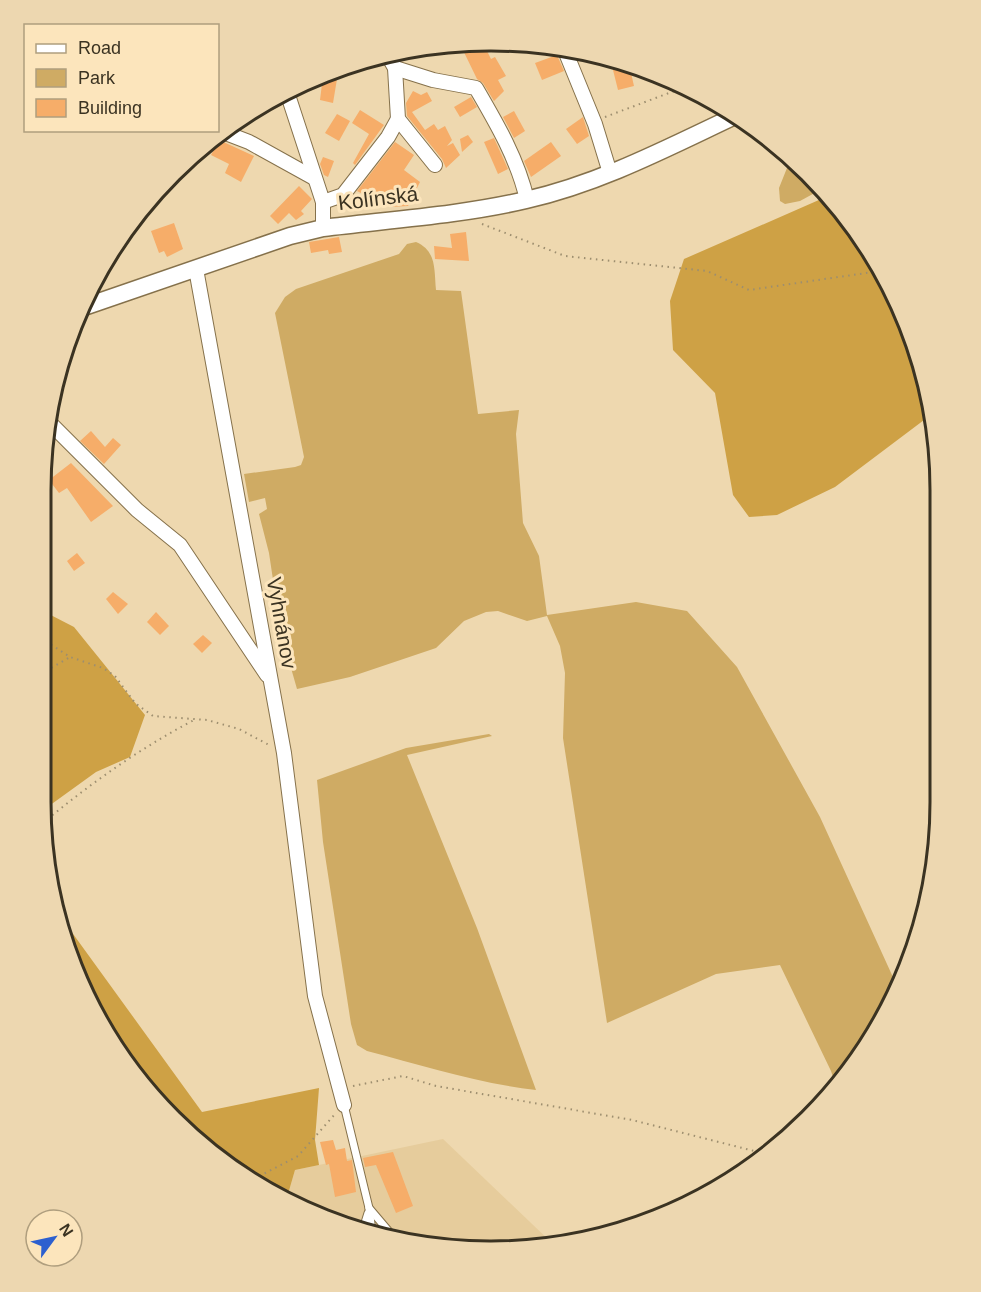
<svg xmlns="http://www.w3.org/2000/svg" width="981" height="1292" viewBox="0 0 981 1292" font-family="Helvetica,sans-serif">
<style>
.built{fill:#e6cc9c}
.green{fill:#cfab64}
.forest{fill:#cea145}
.building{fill:#f6ad69}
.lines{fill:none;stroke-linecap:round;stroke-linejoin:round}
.service-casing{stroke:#85714b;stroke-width:9}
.minor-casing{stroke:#85714b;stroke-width:16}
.tertiary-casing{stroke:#85714b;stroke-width:19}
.path{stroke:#9d8e6f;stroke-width:2;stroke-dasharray:1.5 4.5;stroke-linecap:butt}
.service{stroke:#fff;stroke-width:7}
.minor{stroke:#fff;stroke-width:14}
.tertiary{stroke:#fff;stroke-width:16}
.labels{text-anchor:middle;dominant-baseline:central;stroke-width:6;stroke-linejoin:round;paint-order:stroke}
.street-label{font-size:21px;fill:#3b3322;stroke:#fce5bc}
.rim{fill:none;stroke:#3b3322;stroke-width:3}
</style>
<rect width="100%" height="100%" fill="#eed8af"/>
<polygon class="built" points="443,1139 553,1244 520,1251 402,1243 286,1201 295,1170"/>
<g class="green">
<polygon points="791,158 808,172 822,189 800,201 785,204 780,201 779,188"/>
<path d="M416,242c21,9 18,28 20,48l25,1 17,123 41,-4 -3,24 7,89 16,33 8,59 89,-13 51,9 50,56 83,150 77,169 -32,65 -29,35 -5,-15 -51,-106 -64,9 -109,49 -44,-285 2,-65 -5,-27 -13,-30 -20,5 -29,-10 -12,1 -22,9 -28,27 -86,29 -53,12 -16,-56 -12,-80 -10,-39 8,-5 -2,-11 -16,4 -5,-28 51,-7 6,-2 3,-8 -29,-144 10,-16 11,-8 103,-35 8,-10z"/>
<path d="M489,734l3,2 -85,19 70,173 59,162c-59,-7 -112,-24 -169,-39l-10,-6 -6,-21 -28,-182 -6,-62 89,-32z"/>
</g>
<g class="forest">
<polygon points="828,196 864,240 916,346 932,414 835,487 777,515 749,517 733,495 715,393 673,350 670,301 684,259"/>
<polygon points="41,610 74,627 145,715 130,757 96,772 42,811"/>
<polygon points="55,909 202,1112 319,1088 315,1140 319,1165 295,1170 286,1201 173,1120 101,1027 56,918"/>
</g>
<g class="building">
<polygon points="482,41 491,59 495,57 506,76 498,80 504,91 494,101 483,83 477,79 460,44"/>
<polygon points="557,55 564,71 542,80 535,63"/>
<polygon points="617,61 629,64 634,86 618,90 611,62"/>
<polygon points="323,76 337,79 333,103 320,100"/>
<polygon points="413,91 421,95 427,92 432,101 412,112 425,130 434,124 438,130 445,126 452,140 447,146 453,143 460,155 446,168 442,159 407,116 406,103"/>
<polygon points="471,97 477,107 460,117 454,107"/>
<polygon points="360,110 384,125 355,165 353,163 369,134 352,123"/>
<polygon points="514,111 525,131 514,138 503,117"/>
<polygon points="337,114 350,121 339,141 325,133"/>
<polygon points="583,117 589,136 577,144 566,129"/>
<polygon points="468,135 473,142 462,152 460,139"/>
<polygon points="494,138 508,169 498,174 484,142"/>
<polygon points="219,140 254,156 241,182 225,173 229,164 211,155"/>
<polygon points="395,142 414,155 404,170 420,182 408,206 389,207 357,191"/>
<polygon points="551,142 561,156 531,177 524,161"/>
<polygon points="323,157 334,161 328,177 324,175 320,164"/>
<polygon points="299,186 312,199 301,211 304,214 296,220 289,213 278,224 270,216"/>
<polygon points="174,223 183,249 167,257 164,251 159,253 151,231"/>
<polygon points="466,232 469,261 435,259 434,246 452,248 450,234"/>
<polygon points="339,237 342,252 329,254 328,250 311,253 309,242"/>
<polygon points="91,431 105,447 113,438 121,445 104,464 80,441"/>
<polygon points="71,463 113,506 91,522 67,488 59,493 49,480"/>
<polygon points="77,553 85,563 74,571 67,561"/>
<polygon points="113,592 128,604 118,614 106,599"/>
<polygon points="156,612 169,626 160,635 147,622"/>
<polygon points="203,635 212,643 202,653 193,644"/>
<polygon points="333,1140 336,1150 345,1148 347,1161 352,1160 356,1192 335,1197 329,1164 326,1165 320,1142"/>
<polygon points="393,1152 413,1206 396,1213 376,1165 365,1167 363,1158"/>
</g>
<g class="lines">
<defs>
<g id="service">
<polyline points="344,1105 369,1208 372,1232"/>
<polyline points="369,1208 397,1241"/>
<polyline points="363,1229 368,1213"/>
</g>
<g id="minor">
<polyline points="564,48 595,124 610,173"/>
<polyline points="387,54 395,68 398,119 435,165"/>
<path d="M395,68l38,12 43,8c21,36 42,72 51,112"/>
<polyline points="287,92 323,202 323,228"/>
<polyline points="223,132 249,142 314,178"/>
<polyline points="323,202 343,195 388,137 398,119"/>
<polyline points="196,269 284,753 315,996 344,1105"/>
<polyline points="48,421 137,510 180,545 267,675"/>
</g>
<path id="tertiary" d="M81,308l209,-72 33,-8c65,-8 140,-13 203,-28 75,-17 143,-53 211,-85"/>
</defs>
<use href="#service" class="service-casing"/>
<use href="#minor" class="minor-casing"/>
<use href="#tertiary" class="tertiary-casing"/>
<g class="path">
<polyline points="605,117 685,87"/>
<polyline points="482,224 565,256 707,271 749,290 880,271"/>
<polyline points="41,638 70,657 103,668 115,676 135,703 153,716 207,720 239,729 271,746"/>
<polyline points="41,674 70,657"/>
<path d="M43,823c48,-40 96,-74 151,-103"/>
<polyline points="353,1086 403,1076 436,1086 632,1120 766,1154"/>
<polyline points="254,1179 298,1156 335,1114"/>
</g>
<use href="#service" class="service"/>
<use href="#minor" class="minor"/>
<use href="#tertiary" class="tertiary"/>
</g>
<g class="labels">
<g class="street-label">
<text transform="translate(378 198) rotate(-7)">Kolínská</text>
<text transform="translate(282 623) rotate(80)">Vyhnánov</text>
</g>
</g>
<path d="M0 0H981V1292H0ZM490 51H491A439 439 0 0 1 930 490V802A439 439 0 0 1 491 1241H490A439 439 0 0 1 51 802V490A439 439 0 0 1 490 51Z" fill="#edd7b0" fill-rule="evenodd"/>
<path class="rim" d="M490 51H491A439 439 0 0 1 930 490V802A439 439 0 0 1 491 1241H490A439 439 0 0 1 51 802V490A439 439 0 0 1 490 51Z"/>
<rect x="24" y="24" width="195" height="108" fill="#fce5bc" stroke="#af9e7e" stroke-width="1.5"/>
<rect x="36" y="44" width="30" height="9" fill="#ffffff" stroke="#af9e7e" stroke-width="1.5"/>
<text x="78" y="54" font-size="18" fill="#3b3322">Road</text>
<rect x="36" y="69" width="30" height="18" fill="#cfab64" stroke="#af9e7e" stroke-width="1.5"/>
<text x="78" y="84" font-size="18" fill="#3b3322">Park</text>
<rect x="36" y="99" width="30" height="18" fill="#f6ad69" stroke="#af9e7e" stroke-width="1.5"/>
<text x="78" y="114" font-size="18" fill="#3b3322">Building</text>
<g transform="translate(54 1238) rotate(57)"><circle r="28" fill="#fce5bc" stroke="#af9e7e" stroke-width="1.5"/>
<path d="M0-4.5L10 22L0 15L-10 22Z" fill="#2d60cf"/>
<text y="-9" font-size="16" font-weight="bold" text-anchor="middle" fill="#3b3322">N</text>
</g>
</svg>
